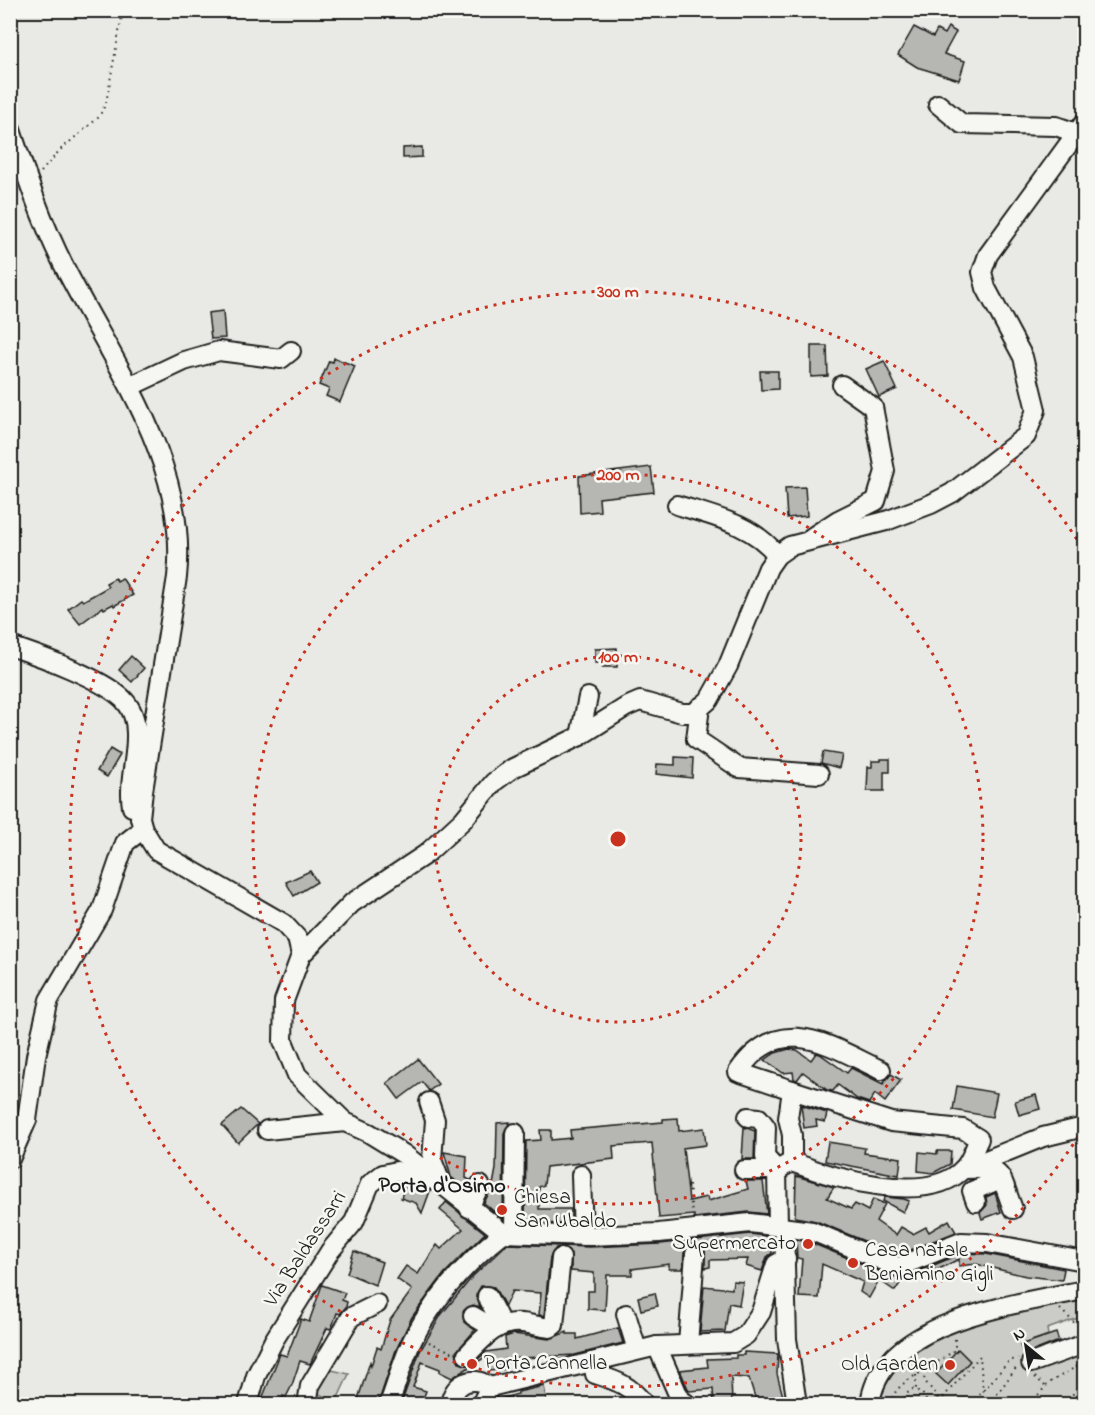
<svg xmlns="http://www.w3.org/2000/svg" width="1095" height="1415" viewBox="0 0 1095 1415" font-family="'Indie Flower',sans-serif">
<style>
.green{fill:#cbcbc7;stroke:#747472;stroke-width:1.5}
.building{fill:#b6b6b3;stroke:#1c1c1c;stroke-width:1.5}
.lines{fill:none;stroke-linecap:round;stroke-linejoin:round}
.minor-casing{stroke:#1c1c1c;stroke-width:22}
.path{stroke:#1c1c1c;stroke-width:2;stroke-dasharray:1.5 4.5;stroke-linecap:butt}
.minor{stroke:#f6f6f2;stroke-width:18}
.ring{fill:none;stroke:#c8321e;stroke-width:3;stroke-dasharray:3 6}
.poi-dot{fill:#c8321e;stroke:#f6f6f2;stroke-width:2}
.labels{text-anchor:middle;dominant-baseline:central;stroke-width:5;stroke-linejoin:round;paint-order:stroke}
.poi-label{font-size:21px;fill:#1c1c1c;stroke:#f6f6f2;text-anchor:start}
.street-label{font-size:21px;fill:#1c1c1c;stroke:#f6f6f2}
.neighbourhood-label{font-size:22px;font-weight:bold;fill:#1c1c1c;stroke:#f6f6f2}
.centre{fill:#c8321e;stroke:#f6f6f2;stroke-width:3}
.ring-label{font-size:18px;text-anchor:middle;font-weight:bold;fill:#c8321e;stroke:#f6f6f2;stroke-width:5;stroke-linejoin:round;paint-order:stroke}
</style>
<rect width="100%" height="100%" fill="#e9e9e5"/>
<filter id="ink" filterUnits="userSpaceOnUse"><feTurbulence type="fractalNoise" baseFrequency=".0167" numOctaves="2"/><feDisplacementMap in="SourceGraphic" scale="12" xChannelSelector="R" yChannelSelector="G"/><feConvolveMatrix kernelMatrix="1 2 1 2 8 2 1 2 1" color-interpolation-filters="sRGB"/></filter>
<g filter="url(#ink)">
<g class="green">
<polygon points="1079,1299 1084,1308 1084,1316 1047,1329 1048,1335 1020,1345 1029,1370 1084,1349 1084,1404 878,1404 881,1387 910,1352 949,1327"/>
<polygon points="323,1368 349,1374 336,1402 311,1390"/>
</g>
<g class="building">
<polygon points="914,27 933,37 937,30 944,34 948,27 956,32 944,54 965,61 959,80 917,67 898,55"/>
<polygon points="422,147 422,157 403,158 403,148"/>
<polygon points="223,311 225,338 211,339 208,313"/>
<polygon points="811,346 827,346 828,376 811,377"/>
<polygon points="334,358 355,366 340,402 326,396 329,389 319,385 329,361 333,362"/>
<polygon points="884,361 897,389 879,397 866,369"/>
<polygon points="760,371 778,371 778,389 761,390"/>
<polygon points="651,467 654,492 599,498 600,511 580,513 579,476"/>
<polygon points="805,487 807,516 787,518 785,488"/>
<polygon points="115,578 117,581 122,578 133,595 114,606 113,604 104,609 103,607 80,624 68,609 81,599 83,601 108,587 106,583"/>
<polygon points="617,648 617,667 602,667 602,663 595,663 595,649"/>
<polygon points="131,656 144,668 132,682 119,670"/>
<polygon points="110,749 120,755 107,777 97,771"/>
<polygon points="823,752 842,755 839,768 821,763"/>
<polygon points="675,757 693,758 692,778 656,774 657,764 675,765"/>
<polygon points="881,759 890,759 890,772 884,772 884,791 867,791 868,767 872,767 872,761 881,761"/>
<polygon points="310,871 317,882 294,896 286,882"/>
<polygon points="789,1049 797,1050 811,1060 816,1053 820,1054 847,1073 851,1068 883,1084 891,1074 901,1080 885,1102 875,1094 869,1103 857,1099 838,1085 833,1091 827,1090 803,1072 797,1080 794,1079 793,1072 783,1073 765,1060 775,1053"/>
<polygon points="418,1059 438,1084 429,1091 422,1082 399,1099 387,1083"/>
<polygon points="957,1086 997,1093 992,1117 953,1110"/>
<polygon points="1036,1095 1040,1109 1019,1115 1015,1101"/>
<polygon points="801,1105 827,1113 825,1122 816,1120 817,1126 804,1128"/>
<polygon points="241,1109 258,1124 238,1143 222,1125"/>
<polygon points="678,1118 679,1131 704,1128 706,1145 683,1148 689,1201 707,1197 708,1201 748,1189 746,1181 763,1181 767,1214 749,1212 694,1218 694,1215 659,1218 652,1143 613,1146 614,1159 546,1167 544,1185 539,1187 539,1209 571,1209 571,1224 525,1223 526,1141 541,1140 540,1130 551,1130 551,1140 571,1138 570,1130 663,1122 663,1119"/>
<polygon points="510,1122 504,1133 503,1219 484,1203 493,1185 496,1169 497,1123"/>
<polygon points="744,1127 755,1131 754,1159 742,1159"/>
<polygon points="828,1142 865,1148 864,1153 901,1158 899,1175 825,1161"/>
<polygon points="937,1151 951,1151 950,1164 933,1173 918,1171 919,1152 937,1154"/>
<polygon points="444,1152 467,1156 466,1178 470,1180 466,1189 451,1177"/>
<polygon points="796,1176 834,1187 827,1198 851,1209 855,1204 868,1211 873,1199 885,1204 876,1221 896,1235 901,1227 913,1234 926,1227 929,1232 949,1220 956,1232 898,1255 816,1221 795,1217"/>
<polygon points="405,1185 430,1191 422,1213 416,1203 401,1198"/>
<polygon points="995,1193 1001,1212 982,1219 980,1213 987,1205 986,1197"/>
<polygon points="885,1197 904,1199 909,1201 903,1212 883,1201"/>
<polygon points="446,1202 485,1233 444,1274 412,1317 396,1350 378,1404 360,1404 357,1402 370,1362 371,1366 377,1347 381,1349 390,1320 412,1290 397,1279 406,1266 418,1274 437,1245 441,1249 463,1229 440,1210"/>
<polygon points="750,1234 773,1237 772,1253 767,1257 762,1271 746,1266 748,1259 710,1260 710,1267 705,1268 705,1249 696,1243 691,1244 684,1253 683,1269 669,1269 669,1264 632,1269 632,1275 607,1275 605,1310 588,1309 588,1291 594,1291 594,1273 571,1271 571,1253 563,1247 556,1248 550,1257 544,1316 539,1315 541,1293 512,1291 505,1306 494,1287 481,1286 476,1295 480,1307 473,1305 463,1311 464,1322 475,1330 456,1352 459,1363 470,1366 486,1352 506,1349 505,1337 514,1334 549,1339 567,1332 567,1334 577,1334 577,1339 618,1328 623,1343 575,1355 505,1359 507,1369 489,1371 487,1356 452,1378 440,1372 440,1369 422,1362 413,1387 426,1391 421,1404 401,1404 420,1351 441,1315 473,1276 507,1244 589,1247 660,1244"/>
<polygon points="796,1240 809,1242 894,1277 905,1276 895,1291 879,1280 869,1298 860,1292 863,1282 822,1264 819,1298 799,1297 802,1259 797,1258"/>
<polygon points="354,1251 382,1262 375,1285 347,1273"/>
<polygon points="963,1253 986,1254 1064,1269 1062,1280 1026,1276 976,1264 959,1266 959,1259 935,1271 933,1267 914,1278 912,1274"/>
<polygon points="733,1281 743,1282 739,1305 729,1303 725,1331 700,1332 704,1286 732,1289"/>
<polygon points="322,1285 345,1293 342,1300 347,1302 346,1307 340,1314 337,1313 331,1329 327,1328 310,1364 300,1361 292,1385 286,1397 283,1396 281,1404 260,1404 280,1354 287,1356 301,1319 309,1322"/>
<polygon points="655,1293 658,1306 641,1310 638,1297"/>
<polygon points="1056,1333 1059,1341 1024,1355 1020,1345"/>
<polygon points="958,1349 970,1361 948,1385 936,1374"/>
<polygon points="744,1352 778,1354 777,1374 784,1400 757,1404 749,1378 731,1377 732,1404 714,1404 713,1389 689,1391 680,1370 708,1367 707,1359 736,1358 736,1355 744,1355"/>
<polygon points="544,1386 547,1404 493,1404 496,1400 518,1394 518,1392"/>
</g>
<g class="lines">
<defs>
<g id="minor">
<polyline points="938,104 962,124 1056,126 1076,133"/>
<path d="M10,127c16,48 32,96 55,141 48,95 124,196 112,309l-34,214 -3,27 3,11 13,21 127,73 14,15 4,17 -17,46 -1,40 14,34 48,47 24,11 36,22 98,78"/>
<polyline points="131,386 184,361 219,351 281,359 291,351"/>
<path d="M677,505c35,11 76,19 100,50"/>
<polyline points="812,537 838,520 876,501 885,471 873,407 842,385"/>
<path d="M10,646c30,10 91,32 113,53 9,9 13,22 13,34 1,25 -8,49 -4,74"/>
<polyline points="700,707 696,739 739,768 819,774"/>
<polyline points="580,736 588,697"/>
<polyline points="301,955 352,903 426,854 463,820 494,782 513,768 580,736 626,707 640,701 682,713 694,713 709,700 728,666 768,568 777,555 790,546 886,521 931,504 952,493 1026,436 1036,410 1023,357 986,288 982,272 988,255 1084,123"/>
<path d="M792,1090l99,32 72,7 16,10c-5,10 -8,22 -15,29 -35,39 -131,10 -172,-6v-27l-4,-17z"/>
<path d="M792,1090l-54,-18c42,-61 90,-27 143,-2"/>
<polyline points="429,1102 435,1120 432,1160 441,1183"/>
<polyline points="267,1130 345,1122"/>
<polyline points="10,1159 27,1120 36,1056 49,1000 102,910 125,843 143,829"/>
<polyline points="744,1170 777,1170 765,1157 766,1127 759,1118 748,1117"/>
<polyline points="581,1175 583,1236"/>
<polyline points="976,1202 972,1191 1001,1179"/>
<polyline points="469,1208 480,1185"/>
<path d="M1013,1209c-14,-36 -8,-42 -49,-40l79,-32 41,-10"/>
<polyline points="778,1226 777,1170 788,1164"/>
<polyline points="784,1228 787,1339 797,1404"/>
<polyline points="514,1232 515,1133"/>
<polyline points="503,1233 589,1236 659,1233 750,1223 812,1231 898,1267 961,1242 987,1243 1084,1261"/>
<polyline points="487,1296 502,1325"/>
<polyline points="626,1314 637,1350"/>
<polyline points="473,1316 495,1329"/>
<polyline points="688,1344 695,1254"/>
<polyline points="657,1346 680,1399 687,1404"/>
<path d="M467,1355c15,-16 31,-35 55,-32 10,1 18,4 28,5l4,-3 7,-67"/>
<path d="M593,1362l2,12c22,7 35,11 49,30"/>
<polyline points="1031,1363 1084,1344"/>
<polyline points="490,1387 657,1346 733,1343 746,1335 761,1312 776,1264 786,1259"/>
<polyline points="248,1404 256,1376 274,1340 330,1251 354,1222 370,1184 383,1174 397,1171 433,1180"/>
<polyline points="307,1404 310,1386 351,1317 377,1304"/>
<path d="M389,1404c8,-21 14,-45 24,-65 22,-42 54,-77 90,-106"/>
<path d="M450,1404c4,-21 22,-30 40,-17"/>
<polyline points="481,1404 490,1387"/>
<path d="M870,1404c10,-84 148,-100 214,-114"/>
</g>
</defs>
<use href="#minor" class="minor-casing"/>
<g class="path">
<polyline points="41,172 60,150 99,117 106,103 123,10"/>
<polyline points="689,1185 692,1214"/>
<polyline points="1060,1309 1082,1330"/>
<polyline points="429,1342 454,1353"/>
<polyline points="916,1375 916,1390"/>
<polyline points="1035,1377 1045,1386"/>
<polyline points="939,1402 980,1356 983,1393"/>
<path d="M891,1404c1,-16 22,-28 35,-34"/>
<polyline points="904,1404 905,1395 913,1389 922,1393 928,1404"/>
<polyline points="940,1404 937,1396 924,1380 926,1370 955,1350 955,1339"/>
<polyline points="972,1404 1009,1361 1018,1358"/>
<polyline points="990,1404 1016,1368"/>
<polyline points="1030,1404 1049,1383 1084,1362"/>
<polyline points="1065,1404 1084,1380"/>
<polyline points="1081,1404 1084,1401"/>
</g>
<use href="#minor" class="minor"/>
</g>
</g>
<g class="ring">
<circle cx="618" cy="839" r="183"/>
<circle cx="618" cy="839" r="365"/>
<path d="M1083 1129A548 548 0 1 1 1083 549"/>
</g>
<g class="poi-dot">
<circle cx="502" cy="1210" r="6"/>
<circle cx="808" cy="1244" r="6"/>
<circle cx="853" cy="1263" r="6"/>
<circle cx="472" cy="1364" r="6"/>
<circle cx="950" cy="1365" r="6"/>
</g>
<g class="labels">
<g class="poi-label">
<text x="514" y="1198">Chiesa<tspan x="514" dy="24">San Ubaldo</tspan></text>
<text x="796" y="1244" text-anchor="end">Supermercato</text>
<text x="865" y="1251">Casa natale<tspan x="865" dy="24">Beniamino Gigli</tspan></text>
<text x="484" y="1364">Porta Cannella</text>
<text x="938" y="1365" text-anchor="end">Old Garden</text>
</g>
<g class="street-label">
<text transform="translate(306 1249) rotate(-57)">Via Baldassarri</text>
</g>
<g class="neighbourhood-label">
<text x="442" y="1187">Porta d'Osimo</text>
</g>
</g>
<circle cx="618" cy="839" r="9" class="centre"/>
<g class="ring-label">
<text x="618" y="297">300 m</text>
<text x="618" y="480">200 m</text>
<text x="618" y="662">100 m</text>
</g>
<rect width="1095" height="1415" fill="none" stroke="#f6f6f2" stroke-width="36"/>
<rect x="18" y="18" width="1059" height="1379" fill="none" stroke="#1c1c1c" stroke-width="2" filter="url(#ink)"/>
<g transform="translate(1026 1346) rotate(330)" stroke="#f6f6f2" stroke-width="4.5" paint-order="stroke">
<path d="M0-4.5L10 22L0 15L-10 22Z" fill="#1c1c1c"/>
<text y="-9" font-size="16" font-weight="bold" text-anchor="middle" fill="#1c1c1c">N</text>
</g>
</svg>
